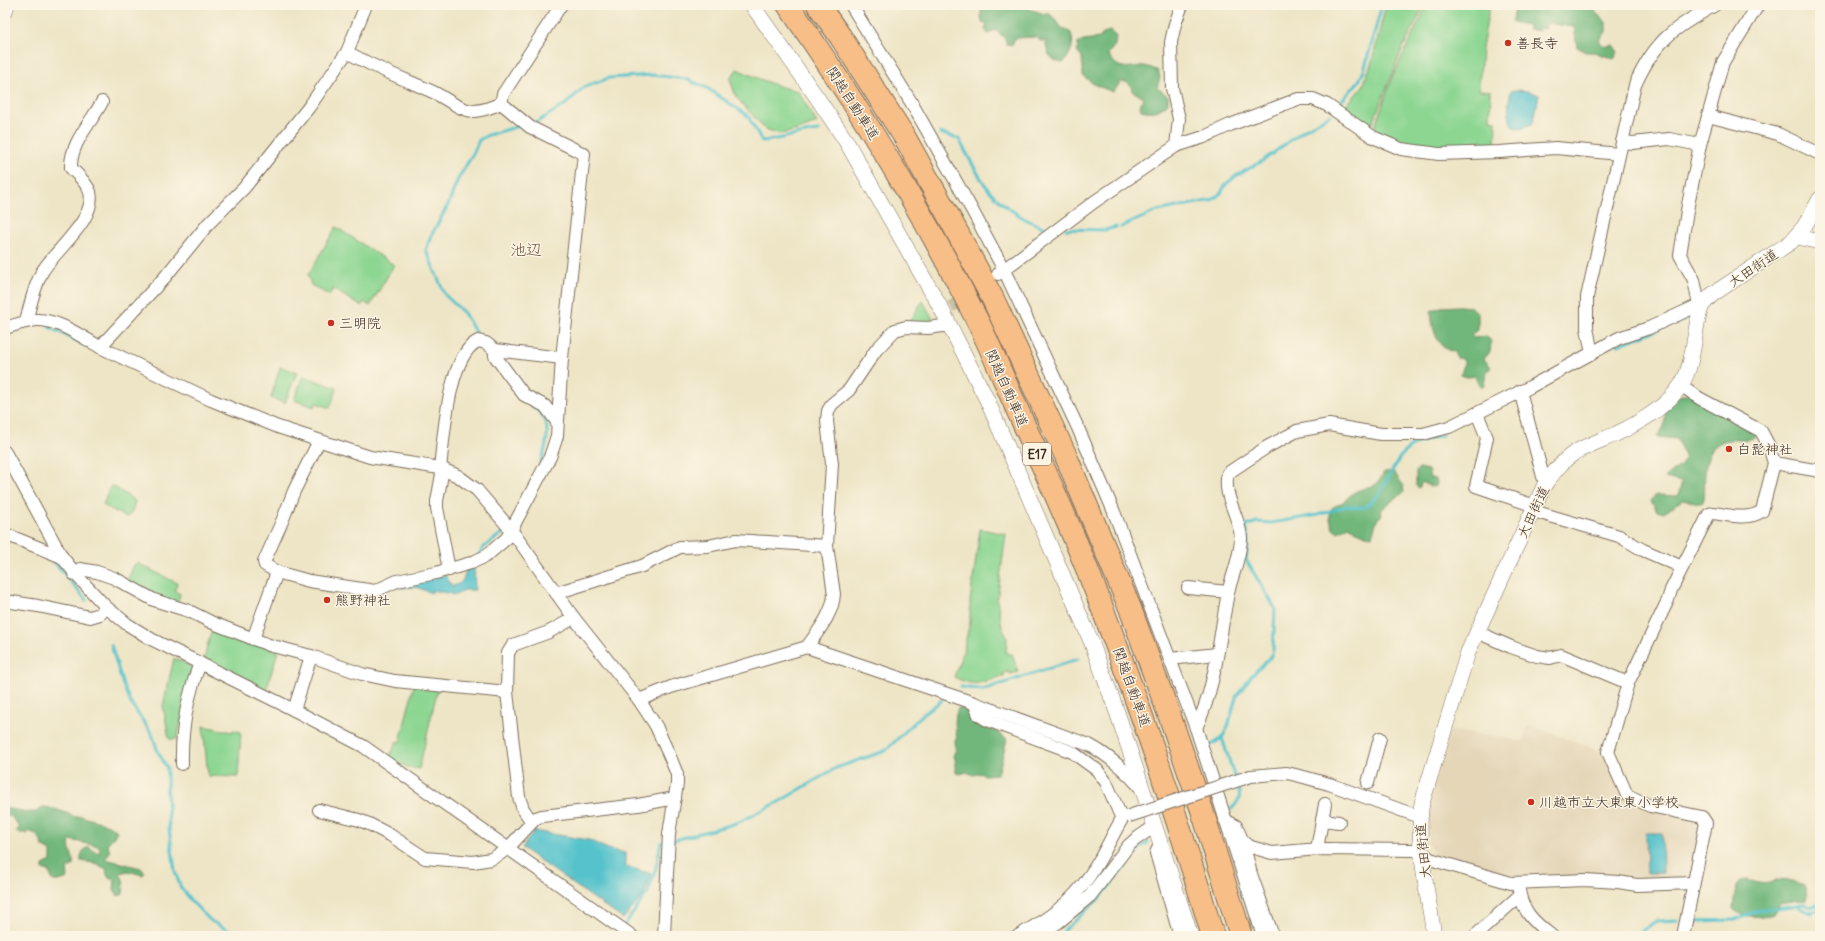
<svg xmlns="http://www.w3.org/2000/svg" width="1825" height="941" viewBox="0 0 1825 941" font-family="Delius,'Klee One',sans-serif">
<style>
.built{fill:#e4d6b7}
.green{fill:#8cd692;stroke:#648058}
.forest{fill:#71b77c;stroke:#56704d}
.water{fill:#56c3cc;stroke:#487675}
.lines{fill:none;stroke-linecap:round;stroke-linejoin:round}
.stream{stroke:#56c3cc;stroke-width:3}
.minor-tunnel{stroke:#cac0a4;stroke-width:12;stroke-dasharray:12 6;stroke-linecap:butt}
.minor-casing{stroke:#7a6b59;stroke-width:14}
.tertiary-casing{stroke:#7a6b59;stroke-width:16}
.motorway-casing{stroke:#7a6b59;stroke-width:24}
.minor{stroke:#fff;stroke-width:12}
.tertiary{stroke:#fff;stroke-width:15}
.motorway{stroke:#f7be88;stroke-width:22}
.minor-bridge-casing{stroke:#7a6b59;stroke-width:14;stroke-linecap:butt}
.minor-bridge{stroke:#fff;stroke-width:12}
.poi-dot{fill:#c8321e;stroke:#fcf5e5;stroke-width:1.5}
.labels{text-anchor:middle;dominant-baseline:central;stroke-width:3;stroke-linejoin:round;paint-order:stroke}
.shield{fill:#fcf5e5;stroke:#75675a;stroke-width:1}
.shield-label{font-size:13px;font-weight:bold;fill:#3b2a1e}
.poi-label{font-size:14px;fill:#3b2a1e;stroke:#fcf5e5;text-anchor:start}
.street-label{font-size:14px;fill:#3b2a1e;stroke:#fcf5e5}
.quarter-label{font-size:16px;fill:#725943;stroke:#fcf5e5}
</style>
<rect width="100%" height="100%" fill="#fcf5e5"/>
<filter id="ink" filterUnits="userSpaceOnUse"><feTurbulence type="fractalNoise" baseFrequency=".025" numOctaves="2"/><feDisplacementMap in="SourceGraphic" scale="8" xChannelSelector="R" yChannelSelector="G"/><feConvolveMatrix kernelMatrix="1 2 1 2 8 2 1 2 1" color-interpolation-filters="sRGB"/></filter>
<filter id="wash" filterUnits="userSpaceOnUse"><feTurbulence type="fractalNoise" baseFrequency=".012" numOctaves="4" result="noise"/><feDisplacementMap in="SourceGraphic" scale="16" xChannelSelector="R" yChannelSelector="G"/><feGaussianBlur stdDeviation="0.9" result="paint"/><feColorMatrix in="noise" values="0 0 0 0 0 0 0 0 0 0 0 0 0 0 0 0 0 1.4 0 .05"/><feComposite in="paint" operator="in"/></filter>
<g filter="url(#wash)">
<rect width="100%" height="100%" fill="#eee5c6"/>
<polygon class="built" points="1528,725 1606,753 1627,799 1700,819 1702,827 1691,877 1655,881 1513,877 1436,857 1428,844 1429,795 1450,730 1523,741"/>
<g class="green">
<polygon points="1386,5 1418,5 1423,8 1402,50 1371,127 1358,122 1342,110 1363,86 1372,61"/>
<polygon points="1427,5 1490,5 1482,47 1479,90 1491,91 1490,120 1496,121 1495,147 1416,146 1396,141 1373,131 1393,76"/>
<path d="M737,69c20,9 40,18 61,22l19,32 -22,8 -15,3 -15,-5 -29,-32 -6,-18z"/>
<polygon points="336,227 394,265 370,306 364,302 361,306 333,289 329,295 311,285 308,275"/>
<polygon points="923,301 935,323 908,324 922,302"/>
<polygon points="280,367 297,372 285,403 271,398"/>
<polygon points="303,376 337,388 330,408 316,403 314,407 294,400"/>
<polygon points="113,486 135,501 133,509 128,517 125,517 103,505 110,487"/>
<path d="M980,529l26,5 -9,66 5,27 5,11 -1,16h6l6,18 -8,2 -1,-2 -5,1v3c-22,5 -27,13 -50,1l9,-25 7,-30v-21z"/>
<polygon points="137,563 177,583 175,591 180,594 177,606 127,581 134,565"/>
<polygon points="215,629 278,651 266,691 204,659 210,635"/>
<polygon points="174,658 193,667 177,739 169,739 163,706"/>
<polygon points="414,685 438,687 419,769 407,767 389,758 397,741 400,742"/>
<polygon points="203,726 232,732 233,730 241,732 238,777 208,776"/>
</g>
<g class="forest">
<path d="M981,5h45l5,5c7,1 12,5 19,4l12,14 9,5c4,11 0,21 -8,30 -12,-2 -17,-10 -17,-22h-6l-3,-4 -22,1 -3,7 -5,-1 -2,-5 -9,-9 -8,4 -3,-5 2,-3 -1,-2 -4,-1c-2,-6 0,-11 -1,-18z"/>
<polygon points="1516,5 1596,5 1595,12 1606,22 1606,32 1599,40 1601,44 1606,46 1613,45 1618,52 1614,59 1594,52 1586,52 1577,47 1574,27 1547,23 1545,29 1539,28 1539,31 1528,29 1528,25 1512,22"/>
<path d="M1111,31l5,6 -1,8 -7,9c10,18 19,13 35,12 5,0 11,3 15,5l2,6 -3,11 11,8v7c-9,9 -16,10 -27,7l-1,-4 3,-9 -11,-6 -1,-5 -5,-4h-5l-8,10 -18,-7 -12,-9 -1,-18 -5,-6 1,-9 6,-3 16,-2 3,-5z"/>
<path d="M1460,306l11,1 7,6v16l-7,6 3,3 13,-2 4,6 -1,10 -6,7 7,8 -5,6 -2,12 -4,2 -5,-11 -8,1 -6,-2 3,-11 -1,-5 -6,-1 -2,-5c-3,-3 -6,-2 -9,-4 -12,-8 -14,-26 -15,-38l10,-4z"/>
<path d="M1680,395h10l66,38 -1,4c-8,4 -18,2 -27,3 -28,5 -22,38 -24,60l-2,3 -20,-3 -18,13 -7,-2 -6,-10 5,-6 22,1 4,-14 -17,-4c7,-9 22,-11 19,-24 -2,-6 -5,-7 -6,-15l-21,-2 7,-10 2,-19z"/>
<polygon points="1419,468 1428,470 1430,478 1436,479 1437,482 1436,486 1430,486 1422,482 1419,488 1416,486 1416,472"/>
<path d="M1384,472h10l9,13 1,7c-6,5 -20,14 -23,19l1,4 -5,5 -5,16 -11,-2 -12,-8 -11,6 -5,-3 -3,-10v-9c4,-4 6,-4 11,-7 5,-2 8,-8 14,-11 15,-8 20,0 29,-20z"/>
<path d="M958,708h6l15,19 15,3 13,9 -9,35 -14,1 -2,-2 -9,2 -6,-3 -8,2 -3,-1v-10l-2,-8 2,-3 -1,-12 2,-2c-2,-9 -3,-21 1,-30z"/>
<path d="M43,807c8,0 25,6 32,10l6,-1c13,5 26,6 36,15l-4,7 -6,6 3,8 -5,7 36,9 4,4 -2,3 -15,-4 -8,2 4,9 -1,12 -5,2 -4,-7 1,-10 -5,-1 -3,-3 -1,-7 -5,-1 -2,-3 -18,-3c-1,-6 2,-12 8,-14l5,4 5,2 1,-4 -2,-3 -28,-6c-3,8 5,17 3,26l-6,2 1,10 -9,3h-6l-5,-11h-5v-5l8,-4v-10l-9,-5c-1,-8 -6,-12 -13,-15l-2,3 -5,-2 -1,2 -5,-2 3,-4c-1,-5 -6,-8 -8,-12l-6,-1v-7l23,4h8z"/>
<path d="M1747,880c10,2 19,7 28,0l17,1 12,5 3,9 -1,5 -27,4 -5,10c-13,3 -30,5 -41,-5 1,-10 1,-20 8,-28z"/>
</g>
<g class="water">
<path d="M1515,90l13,1 11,4 -5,25 -2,4 -12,4 -7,-1c-6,-11 -5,-24 -2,-36z"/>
<path d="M474,566l1,24h-11l-8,5 -24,-5v3l-16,-6 -18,1 1,-4 46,-9 7,11c11,-2 12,-7 14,-17z"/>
<polygon points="534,831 589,840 608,849 625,853 625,866 652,874 643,896 623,919 522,848"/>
<polygon points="1646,833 1662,833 1663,873 1647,873"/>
</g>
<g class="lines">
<g class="stream">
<polyline points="1339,104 1359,81 1364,71 1382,5"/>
<path d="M532,123l5,-1 29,-18 18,-17 25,-9 44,-3 33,4 21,9 41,28 14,25c20,-1 38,-9 57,-10"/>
<path d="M940,133l19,6c9,17 18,36 30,51 16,19 37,31 59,39"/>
<polyline points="1121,227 1157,211 1212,200 1221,193 1226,184 1236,176 1264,160 1305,129 1330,115"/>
<polyline points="1066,229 1105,230 1116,227"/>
<polyline points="49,327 85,345"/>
<polyline points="5,336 11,332"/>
<polyline points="478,337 464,313 445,295 426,250 431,236 449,203 457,181 474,152 479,140 488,135 523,125"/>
<polyline points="1618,345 1691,317"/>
<path d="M524,400c5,5 11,7 15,12 14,13 7,37 1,52"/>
<polyline points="479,555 483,548 505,531"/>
<polyline points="52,559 86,600"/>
<polyline points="111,645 123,685 130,702 152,734 158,752 167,768 167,788 169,829 175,871 180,886 191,901 211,921 233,933 245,936"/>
<polyline points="961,687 983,690 1078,659"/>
<polyline points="1222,738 1235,778"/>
<polyline points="1208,747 1222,738 1228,727 1236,697 1252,675 1270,658 1273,650 1275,608 1246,560 1248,539 1246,526 1257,522 1271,523 1318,515 1346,506 1362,508 1369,504 1380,493 1400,457 1409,448 1417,443 1442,435"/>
<path d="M1231,809c10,-8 10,-14 6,-26"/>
<polyline points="671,841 737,823 777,803 836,768 885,751 921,716 942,700"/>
<polyline points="1797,906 1803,904 1810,906 1820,903"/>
<polyline points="1694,921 1735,920 1762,909 1777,909 1797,906 1801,909 1812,913 1812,911 1820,909"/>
<polyline points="624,926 648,892 655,872 661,843 665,842"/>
<polyline points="612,936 621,931"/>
<polyline points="1058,936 1099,899 1139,849 1148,842"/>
<polyline points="1635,936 1656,921 1678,920"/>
</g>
</g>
</g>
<g filter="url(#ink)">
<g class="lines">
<g class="minor-tunnel">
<polyline points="951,307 968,295"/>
<polyline points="1211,936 1267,918"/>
</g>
<defs>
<g id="minor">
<polyline points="851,5 911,102 972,210 1004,270 1078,428 1114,512 1196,728 1263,936"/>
<path d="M347,52c28,16 57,27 86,40 13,6 27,19 42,19 9,-1 18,-4 26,-8l2,-9 58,-89"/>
<polyline points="1708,116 1778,134 1820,154"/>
<polyline points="1622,142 1633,143 1669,139 1700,145"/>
<polyline points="1176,146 1179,119 1172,88 1171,42 1175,24 1182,5"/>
<polyline points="998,274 1094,202 1176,146 1204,137 1230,125 1298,99 1313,99 1327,105 1373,137 1401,149 1439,154 1499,152 1556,148 1619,154"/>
<polyline points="1699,305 1694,280 1680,255 1688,205 1700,145 1723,62 1758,5"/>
<path d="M26,322c4,-17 8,-34 16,-50 12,-21 55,-53 48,-80 -3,-9 -13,-18 -19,-24 -1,-25 20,-45 31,-66"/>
<path d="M5,328c10,-3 21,-7 31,-8 22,-1 46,17 64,27l65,-70 43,-53 36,-36 65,-81 38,-55 19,-47"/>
<polyline points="100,347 211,400 278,427 370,457 440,468 458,476 477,490 512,531 574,618 639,700 656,726 670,757 677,774 677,784 669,834 664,936"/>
<polyline points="495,350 562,358"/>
<path d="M1592,354l-5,-26v-31l48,-212c20,-45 39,-57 80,-80"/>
<polyline points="1681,385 1699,398 1761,431 1769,446 1774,463"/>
<polyline points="1520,391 1545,484"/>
<polyline points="1477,413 1487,438 1476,486 1535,506"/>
<polyline points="5,452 62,557 79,578 106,607 127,624 151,639 294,710 363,746 632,936"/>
<path d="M440,468c4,-32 8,-112 38,-127l8,2 9,7v6l29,39 21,11 12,16"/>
<polyline points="443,469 437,501 437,508 449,570"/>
<polyline points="1533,511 1619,536 1643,550 1682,567"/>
<polyline points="5,534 62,557"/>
<polyline points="277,572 309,581 375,591 397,581 436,573 471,563 486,556 507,538 550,457 557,436 562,358 584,154 530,127 501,103"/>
<polyline points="74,574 80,569 97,572 114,578 154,600 189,611 213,623 269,645 311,656 362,674 395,681 507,692"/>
<polyline points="1188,588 1228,592"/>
<polyline points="556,593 642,566 680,547 708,546 736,540 827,546"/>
<polyline points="5,601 38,606 90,617 100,614 106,607"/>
<polyline points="1477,632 1511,647 1537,656 1550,658 1561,655 1628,683"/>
<polyline points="253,639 277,572 265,565 264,562 283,519 294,491 319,441"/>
<path d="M807,647c11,-16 26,-33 27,-53l-7,-48 5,-82 -5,-43 1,-10 4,-7 17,-14 27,-40 19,-20 11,-3 22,1 22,-3"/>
<polyline points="1170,659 1217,654"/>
<path d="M639,700l32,-13 136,-40 167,56 115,42c21,11 36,25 52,43"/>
<path d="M974,703l5,12 8,5 85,32 25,18 9,12 16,37c-11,18 -19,38 -32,56 -18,28 -44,45 -72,61"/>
<polyline points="294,710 311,656"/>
<path d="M1196,728c20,-41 23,-90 32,-135 4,-18 13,-37 13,-56 -2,-22 -19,-42 -13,-64l39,-26 30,-16 32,-6 52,9h42l26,-7 81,-40 89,-49 30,-10 50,-23 3,2"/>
<path d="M182,764c-1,-36 5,-67 18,-101"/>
<polyline points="1251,776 1287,773 1300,776 1329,784 1420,817"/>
<polyline points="1368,783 1380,738"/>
<polyline points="319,810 359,820 369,824 390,835 425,858 473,862 491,859 500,854 508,848 536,818 542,816 638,805 675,798"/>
<polyline points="1225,820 1236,826 1243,842 1251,847 1272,853 1319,849 1415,850 1422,852 1430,859 1511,883 1585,880 1618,882 1637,885 1693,883"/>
<polyline points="1322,820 1339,822"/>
<polyline points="532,822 523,809 519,797 507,692 508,653 513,645 549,632 574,618"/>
<polyline points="1243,842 1251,874 1273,936"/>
<polyline points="1158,849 1156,853 1180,936"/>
<polyline points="1317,849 1325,804"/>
<path d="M1518,883c2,26 14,38 34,53"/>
<polyline points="1038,936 1060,921 1090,896 1129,845 1136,839 1155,826"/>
<polyline points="1475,936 1519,896"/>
<path d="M1683,936l23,-113 -4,-6 -52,-11 -23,-11 -19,-43 20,-69 40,-83 3,-10 38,-76 4,-1c17,2 34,8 49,-2l12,-48 46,8"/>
</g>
<g id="tertiary">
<polyline points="752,5 818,99 846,141 943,312 988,402 1091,641 1118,715 1191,936"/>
<polyline points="5,11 7,5"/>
<polyline points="1797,237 1820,242"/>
<path d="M1434,936c-5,-39 -19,-95 -12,-133l46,-151 77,-168c9,-12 17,-23 29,-31 13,-8 28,-13 42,-19 23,-11 51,-27 65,-49 14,-22 12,-53 20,-77 2,-5 8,-10 12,-14l78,-52 13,-15 16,-28"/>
</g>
<g id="motorway">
<path d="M788,5c71,102 136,208 191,319 15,31 28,63 42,94 30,66 60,132 85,200 40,105 75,211 107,318"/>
<polyline points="818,5 840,36 904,136 949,217 993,299 1065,454 1130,608 1171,720 1202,810 1241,936"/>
</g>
</defs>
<use href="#minor" class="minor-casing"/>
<use href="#tertiary" class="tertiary-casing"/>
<use href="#motorway" class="motorway-casing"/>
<use href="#minor" class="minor"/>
<use href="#tertiary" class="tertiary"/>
<use href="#motorway" class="motorway"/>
<defs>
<polyline id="minor-bridge" points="1129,816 1251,776"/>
</defs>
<use href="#minor-bridge" class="minor-bridge-casing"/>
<use href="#minor-bridge" class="minor-bridge"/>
</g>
</g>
<g class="poi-dot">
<circle cx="1508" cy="43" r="4"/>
<circle cx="331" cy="323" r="4"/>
<circle cx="1729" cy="449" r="4"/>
<circle cx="327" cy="600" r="4"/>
<circle cx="1531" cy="802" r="4"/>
</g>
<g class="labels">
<rect class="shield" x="1023" y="443" width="28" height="22" rx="3"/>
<g class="shield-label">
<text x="1037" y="454">E17</text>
</g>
<g class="poi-label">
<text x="1516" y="43">善長寺</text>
<text x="339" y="323">三明院</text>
<text x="1737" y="449">白髭神社</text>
<text x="335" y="600">熊野神社</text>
<text x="1539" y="802">川越市立大東東小学校</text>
</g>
<g class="street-label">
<text transform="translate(853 103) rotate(57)">関越自動車道</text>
<text transform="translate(1753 268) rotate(-34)">大田街道</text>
<text transform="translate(1007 388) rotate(66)">関越自動車道</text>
<text transform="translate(1533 512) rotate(-65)">大田街道</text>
<text transform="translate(1132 687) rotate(70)">関越自動車道</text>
<text transform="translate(1423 851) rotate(-96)">大田街道</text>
</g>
<g class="quarter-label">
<text x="526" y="249">池辺</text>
</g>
</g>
<rect width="1825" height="941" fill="none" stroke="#fcf5e5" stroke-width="20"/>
</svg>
